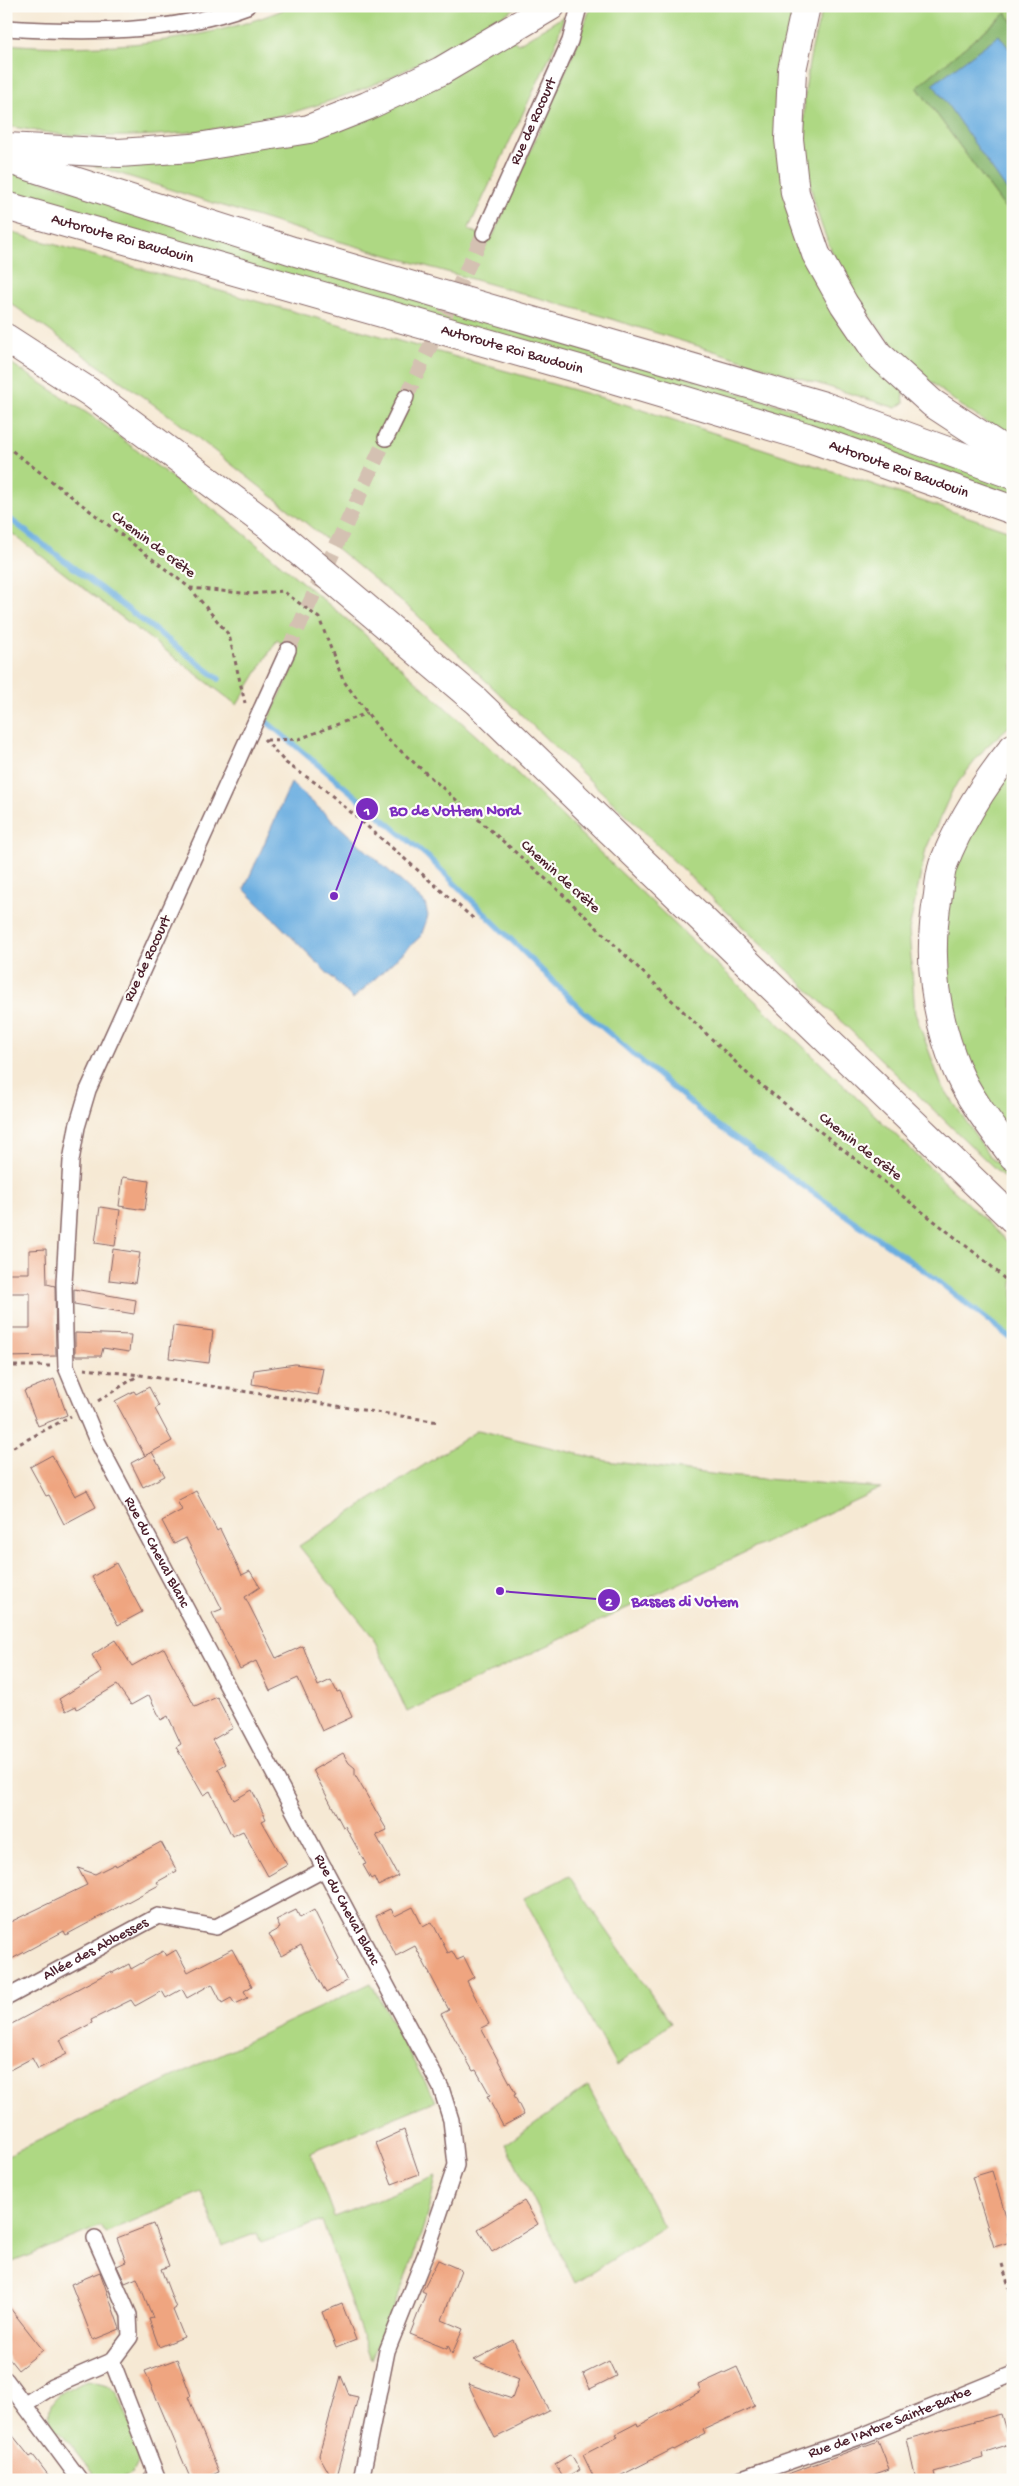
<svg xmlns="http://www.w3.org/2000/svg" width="1019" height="2486" viewBox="0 0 1019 2486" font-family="'Gochi Hand',sans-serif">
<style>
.green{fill:#aed883;stroke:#7c7c57}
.forest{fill:#8ab871;stroke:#6a6c4e}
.water{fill:#6bade0;stroke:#5a6686}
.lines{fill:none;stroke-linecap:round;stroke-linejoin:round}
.stream{stroke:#6bade0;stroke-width:5.5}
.building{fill:#efa580}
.minor-tunnel{stroke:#d4c1b2;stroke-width:15;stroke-dasharray:15 8;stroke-linecap:butt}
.minor-casing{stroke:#866666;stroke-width:18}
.motorway-casing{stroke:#866666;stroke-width:30}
.path{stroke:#866666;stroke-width:3;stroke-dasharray:4 4;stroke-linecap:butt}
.minor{stroke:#fff;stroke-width:15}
.motorway{stroke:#fff;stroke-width:28}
.labels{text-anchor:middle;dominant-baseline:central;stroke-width:4.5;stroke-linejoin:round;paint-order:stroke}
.street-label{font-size:15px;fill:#4a1f2b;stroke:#fdfcf7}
.leader{fill:none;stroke:#7b2cbf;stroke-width:2}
.callout-dot{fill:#7b2cbf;stroke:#fdfcf7;stroke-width:2}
.mark-label{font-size:15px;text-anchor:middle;font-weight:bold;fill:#fff}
.callout-label{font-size:16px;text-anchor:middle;font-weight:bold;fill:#7b2cbf;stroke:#fdfcf7;stroke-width:4.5;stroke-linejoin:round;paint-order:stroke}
</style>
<rect width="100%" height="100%" fill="#fdfcf7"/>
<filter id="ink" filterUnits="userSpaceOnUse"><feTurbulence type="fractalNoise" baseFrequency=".02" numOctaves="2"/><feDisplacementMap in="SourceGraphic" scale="10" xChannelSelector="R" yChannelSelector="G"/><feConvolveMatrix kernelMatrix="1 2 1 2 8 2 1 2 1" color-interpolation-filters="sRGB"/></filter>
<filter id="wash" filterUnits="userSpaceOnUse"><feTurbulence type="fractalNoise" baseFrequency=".0096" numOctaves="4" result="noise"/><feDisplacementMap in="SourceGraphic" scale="20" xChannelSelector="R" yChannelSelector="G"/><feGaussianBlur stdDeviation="1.12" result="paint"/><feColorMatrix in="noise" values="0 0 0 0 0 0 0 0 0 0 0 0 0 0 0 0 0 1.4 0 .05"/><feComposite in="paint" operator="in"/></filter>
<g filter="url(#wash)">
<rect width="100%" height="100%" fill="#f6e9d4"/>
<g class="green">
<path d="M292,6h227c-42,25 -82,50 -126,70 -101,46 -212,66 -323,59 -21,-1 -43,-6 -64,-9v-82c90,8 203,-1 286,-38z"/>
<polygon points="591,6 799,6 789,194 903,392 904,403 896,408 602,316 306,232 73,159 205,155 512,39 518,44 564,16 556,43 468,230 492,238 577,45"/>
<path d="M824,6h189v16l-8,-8 -88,73 96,132v219c-161,-87 -252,-251 -189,-432z"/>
<polygon points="6,170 819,417 1013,486 1013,499 6,194"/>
<polygon points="6,231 624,404 863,481 1013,532 1013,723 986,747 953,789 926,849 909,930 915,1013 941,1084 990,1157 1013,1177 1013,1186 414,612 306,523 170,416 6,300"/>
<polygon points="6,360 96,419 231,523 362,632 502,759 1013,1247 1013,1340 929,1274 714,1123 582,1010 427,856 267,722 299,657 277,640 237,705 6,529"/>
<polygon points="1013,758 1013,1139 968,1077 942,999 947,879"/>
<polygon points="478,1430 607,1461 727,1476 881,1488 407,1712 373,1637 299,1546"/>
<polygon points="569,1876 671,2023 616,2066 524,1898"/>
<path d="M371,1983l64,118 -125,51 24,65 102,-41c-12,65 -40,124 -65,184l-49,-139 -61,22 -4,-10 -35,13 -21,-54 -96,41 -4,-7 -93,38 -2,-2v-106z"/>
<polygon points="588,2086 664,2227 575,2283 506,2144"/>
<path d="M88,2380l20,5 10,9 21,51 -1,15 -7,14 -10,6h-29l-5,-2 6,-5 -33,-42 -5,1c-17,-32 8,-42 33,-52z"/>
</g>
<polygon class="forest" points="1006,13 1013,22 1013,219 917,87"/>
<g class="water">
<polygon points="999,35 1013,54 1013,199 933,84"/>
<polygon points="291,783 425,903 428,916 421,936 353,999 244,889"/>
</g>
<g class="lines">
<g class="stream">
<polyline points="6,516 219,679"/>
<polyline points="267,722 427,856 582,1010 714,1123 929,1274 1013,1340"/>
</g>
</g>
<g id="blocks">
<g class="building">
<polygon points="123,1177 149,1181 145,1210 119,1206"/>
<polygon points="100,1207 120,1210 115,1246 95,1243"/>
<polygon points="46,1249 47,1284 55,1286 56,1356 6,1357 6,1328 30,1328 30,1293 9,1293 9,1291 6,1291 6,1273 29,1273 29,1250"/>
<polygon points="113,1249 140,1253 135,1283 109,1280"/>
<polygon points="74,1289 136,1300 134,1314 74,1304"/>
<polygon points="173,1326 213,1331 209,1363 169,1358"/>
<polygon points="75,1333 131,1335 129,1352 103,1348 101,1356 75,1356"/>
<polygon points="295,1364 323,1368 318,1395 252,1384 254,1370"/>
<polygon points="54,1379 67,1415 38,1426 24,1391"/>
<polygon points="149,1387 159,1406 155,1409 172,1441 145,1456 115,1401 134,1391 136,1394"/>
<polygon points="152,1452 165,1476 143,1487 131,1463"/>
<polygon points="52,1455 75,1496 87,1490 96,1507 64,1524 49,1495 46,1496 30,1467"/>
<polygon points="196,1491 217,1531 220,1529 242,1575 250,1571 260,1587 245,1597 276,1658 303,1646 318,1686 331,1680 337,1692 340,1691 352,1717 322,1731 298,1678 270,1691 256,1661 240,1669 212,1613 222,1609 186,1538 174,1544 162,1521 182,1510 177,1501"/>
<polygon points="116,1563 142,1612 118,1625 92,1577"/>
<polygon points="115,1640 132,1666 164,1648 195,1707 217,1697 233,1728 212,1740 226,1764 218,1769 234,1800 252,1790 266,1819 262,1821 287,1865 268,1876 243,1831 232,1836 210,1791 203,1795 176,1747 181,1744 168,1716 161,1720 149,1695 131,1705 117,1685 77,1709 76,1706 66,1711 59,1699 102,1672 92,1655"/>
<polygon points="343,1753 349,1763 355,1768 355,1775 387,1830 376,1835 398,1876 378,1886 374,1877 371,1879 363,1865 366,1864 345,1826 343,1827 313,1770"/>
<polygon points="161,1842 177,1871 157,1882 159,1885 66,1935 64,1931 6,1962 6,1924 87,1885 78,1868 95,1874 115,1864 116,1866"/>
<polygon points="413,1907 423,1927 432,1922 448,1953 452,1951 457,1960 464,1957 474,1977 467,1981 489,2024 481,2028 516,2094 514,2095 524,2115 503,2126 487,2096 490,2095 476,2070 473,2071 441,2014 449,2010 415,1946 396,1956 376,1916 391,1909 395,1916"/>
<polygon points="296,1910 300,1918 314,1910 339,1960 337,1962 347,1981 326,1993 301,1945 281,1956 269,1934 280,1928 276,1920"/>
<polygon points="232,1949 252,1986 244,1991 248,1998 235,2004 231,1998 222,2003 212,1984 187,1998 182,1989 166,1998 162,1991 135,2006 131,2000 91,2020 92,2023 60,2040 67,2054 38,2069 32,2058 6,2072 6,2027 111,1971 112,1973 129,1964 131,1969 163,1951 166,1956 176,1950 188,1972"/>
<polygon points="404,2130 419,2174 392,2184 376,2143"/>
<polygon points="992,2171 1011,2232 1007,2233 1010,2242 994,2247 972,2177"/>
<polygon points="524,2201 538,2224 492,2252 478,2229"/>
<polygon points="153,2224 169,2266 161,2269 176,2308 173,2310 184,2337 159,2347 149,2319 153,2318 137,2278 125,2283 117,2266 126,2262 117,2238"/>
<polygon points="438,2260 461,2270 442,2320 463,2329 452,2354 448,2345 447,2349 410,2334 426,2293 422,2291"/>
<polygon points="100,2272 120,2329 93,2340 71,2284"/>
<polygon points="6,2303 43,2350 18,2370 6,2355"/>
<polygon points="342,2304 356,2340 336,2348 322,2312"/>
<polygon points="513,2340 549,2411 495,2438 468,2384 512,2399 519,2379 474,2360"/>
<polygon points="177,2359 191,2396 188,2397 219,2472 200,2480 191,2480 145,2371"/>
<polygon points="609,2361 616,2376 590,2389 583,2374"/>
<polygon points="737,2367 755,2406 703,2430 705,2434 674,2450 673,2449 612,2480 595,2480 583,2455 618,2437 616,2434 637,2423 638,2426 701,2391 698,2385"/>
<polygon points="341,2376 349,2395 358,2397 336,2480 333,2480 319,2455"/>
<polygon points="1001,2414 1010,2444 982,2453 983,2458 934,2472 936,2480 916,2480 907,2439"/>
<polygon points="6,2427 30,2457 33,2455 52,2480 6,2480"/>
<polygon points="878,2441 889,2469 859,2480 783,2480 782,2476"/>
<polygon points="571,2454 580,2470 564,2479 555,2464"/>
</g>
</g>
</g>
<g filter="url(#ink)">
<use href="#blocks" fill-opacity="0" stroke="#866666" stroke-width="1"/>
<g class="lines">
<g class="minor-tunnel">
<polyline points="406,397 484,233"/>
<polyline points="288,650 386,438"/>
</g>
<defs>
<g id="minor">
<path d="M6,28c79,5 166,6 241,-22"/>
<path id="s1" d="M484,233l86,-192 9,-34"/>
<polyline points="386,438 406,397"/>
<path id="s2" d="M288,650l-200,440 -11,37 -6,34 -7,122 1,52 1,32 31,74 344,647 10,32 5,45 -30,88 -39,98 -26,129"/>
<path id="s3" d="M6,1998l152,-82 58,11 109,-58"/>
<polyline points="112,2361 157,2477 151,2480"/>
<polyline points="6,2380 80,2480"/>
<polyline points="25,2404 52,2387 112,2361 130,2337 129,2315 95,2238"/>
<path id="s4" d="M736,2480l123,-43 154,-63"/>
</g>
<g id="motorway">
<polyline points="806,6 792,70 789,139 795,193 816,254 844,304 878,354 932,403 1013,456"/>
<polyline points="6,147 119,153 192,148 309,129 367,106 441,71 551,6"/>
<polyline points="6,159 293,251 824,406 1013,475"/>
<path id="s5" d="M6,206l580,165 221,66 206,73"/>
<polyline points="6,338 91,393 269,526 476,701 1013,1219"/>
<path d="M1013,748c-29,36 -53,73 -70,117 -3,9 -4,20 -5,30 -11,60 -4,119 19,175 12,29 37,60 56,86"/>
</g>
</defs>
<use href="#minor" class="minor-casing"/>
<use href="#motorway" class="motorway-casing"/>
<g class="path">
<polyline points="6,446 190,588 252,594 283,591 319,618 343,680 385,737 556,888 752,1078 989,1264 1013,1287"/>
<polyline points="190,588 229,635 245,703"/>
<polyline points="264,739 286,763 323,788 474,919"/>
<polyline points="266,740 299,739 367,713"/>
<polyline points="6,1366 51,1366"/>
<polyline points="84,1369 140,1375 439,1422"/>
<polyline points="98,1401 139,1375"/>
<polyline points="6,1451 71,1416"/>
<polyline points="1002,2264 1013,2299"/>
</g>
<use href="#minor" class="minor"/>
<use href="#motorway" class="motorway"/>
</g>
</g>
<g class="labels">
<g class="street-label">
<text stroke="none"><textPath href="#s1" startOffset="122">Rue de Rocourt</textPath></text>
<text stroke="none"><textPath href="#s5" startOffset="121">Autoroute Roi Baudouin</textPath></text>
<text stroke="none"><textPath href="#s5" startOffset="526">Autoroute Roi Baudouin</textPath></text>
<text stroke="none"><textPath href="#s5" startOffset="931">Autoroute Roi Baudouin</textPath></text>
<text transform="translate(153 545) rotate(37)">Chemin de crête</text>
<text transform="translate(560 877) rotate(42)">Chemin de crête</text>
<text transform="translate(148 959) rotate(-65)">Rue de Rocourt</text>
<text transform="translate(860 1147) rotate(38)">Chemin de crête</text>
<text stroke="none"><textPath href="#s2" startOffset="969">Rue du Cheval Blanc</textPath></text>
<text stroke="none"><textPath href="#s2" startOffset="1374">Rue du Cheval Blanc</textPath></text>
<text stroke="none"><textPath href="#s3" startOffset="102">Allée des Abbesses</textPath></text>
<text stroke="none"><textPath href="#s4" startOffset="164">Rue de l'Arbre Sainte-Barbe</textPath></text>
</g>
</g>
<path class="leader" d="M334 896L367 809M500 1591L609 1600"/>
<g class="callout-dot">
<circle cx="334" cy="896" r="5"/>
<circle cx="500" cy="1591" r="5"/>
<circle cx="367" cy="809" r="12"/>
<circle cx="609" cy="1600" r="12"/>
</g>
<g class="mark-label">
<text x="367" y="815">1</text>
<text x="609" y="1606">2</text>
</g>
<g class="callout-label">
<text x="455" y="815">BO de Vottem Nord</text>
<text x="685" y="1606">Basses di Votem</text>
</g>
<rect width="1019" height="2486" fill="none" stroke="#fdfcf7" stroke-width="25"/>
</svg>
